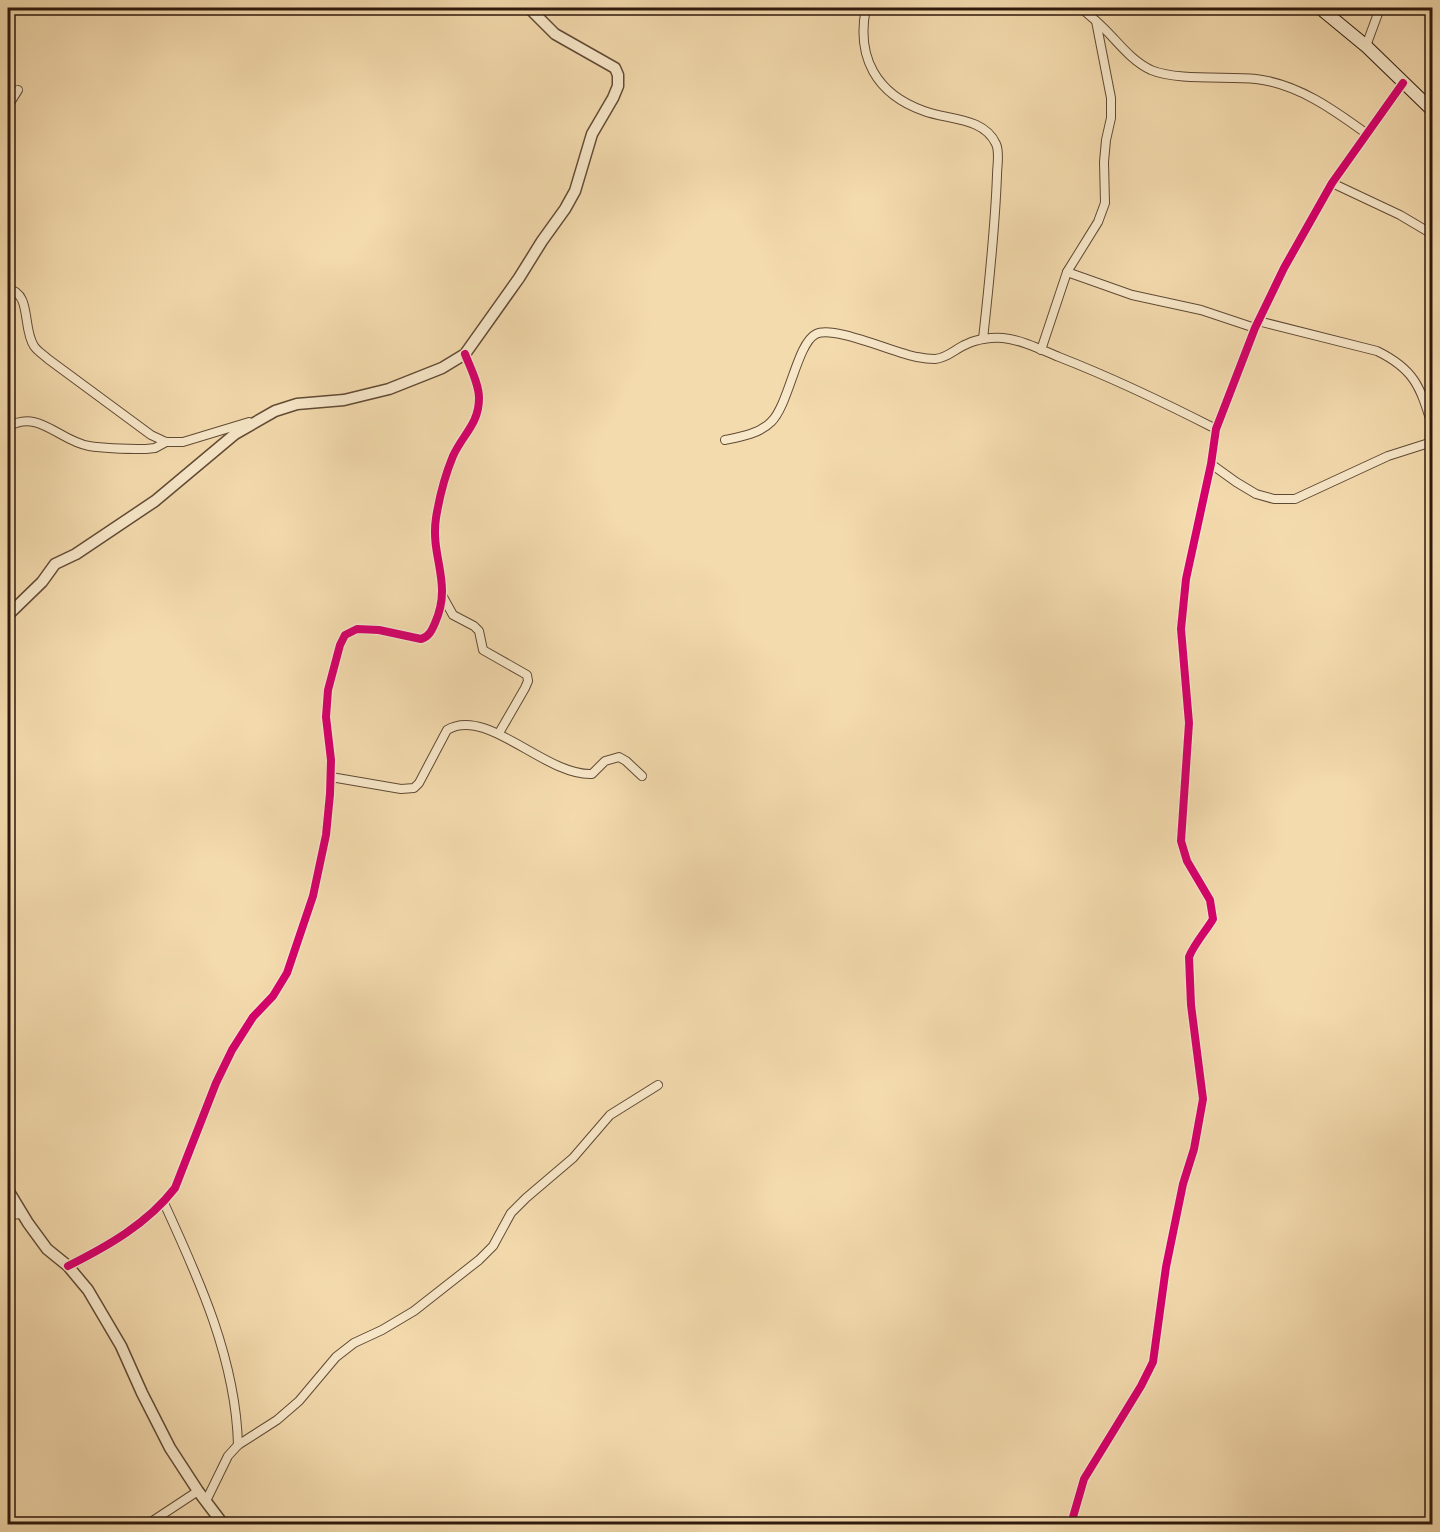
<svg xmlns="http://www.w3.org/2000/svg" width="1440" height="1532" viewBox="0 0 1440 1532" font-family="'Libre Caslon Text',serif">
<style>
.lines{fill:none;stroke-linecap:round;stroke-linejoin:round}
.minor-casing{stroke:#604a34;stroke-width:10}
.tertiary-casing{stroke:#604a34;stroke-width:13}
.secondary-casing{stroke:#2e190c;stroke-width:14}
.minor{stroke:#f8e8ca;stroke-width:8}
.tertiary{stroke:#f8e8ca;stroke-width:10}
.secondary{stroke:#f8e8ca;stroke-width:12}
.cycleway-casing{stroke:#f8e8ca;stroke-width:11}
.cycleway{stroke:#d6006c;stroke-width:8}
</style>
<rect width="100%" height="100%" fill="#f4dbae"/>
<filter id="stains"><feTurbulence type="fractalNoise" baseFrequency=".00333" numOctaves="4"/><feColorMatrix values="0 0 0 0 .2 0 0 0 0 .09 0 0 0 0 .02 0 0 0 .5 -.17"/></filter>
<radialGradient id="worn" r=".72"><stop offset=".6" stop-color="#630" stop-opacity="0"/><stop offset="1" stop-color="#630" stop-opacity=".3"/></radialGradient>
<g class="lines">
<defs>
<g id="minor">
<path d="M866,8c-10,49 10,86 58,103 24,9 60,6 72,33 4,8 1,22 1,31 -2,55 -8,110 -14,164"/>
<path d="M1096,21c19,16 32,38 55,49 26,11 76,6 105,9 42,5 78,31 111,55"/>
<polyline points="1366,46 1380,8"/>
<polyline points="8,106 18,90"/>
<polyline points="1332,183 1400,215 1432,234"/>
<polyline points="1067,272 1132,295 1201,310 1255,328"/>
<path d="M8,289c24,4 14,39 26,57 3,5 10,9 14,13l103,76 15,7h17l66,-20"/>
<path d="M1258,321l119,30c37,18 43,35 55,74"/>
<polyline points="1041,350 1067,272 1098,222 1105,203 1104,162 1106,140 1111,118 1111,98 1096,21 1081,8"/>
<path d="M8,427c30,-19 51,14 81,19 19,3 38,3 57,3l9,-1 11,-6"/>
<path d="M725,440c15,-3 34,-6 46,-18 18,-17 26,-79 45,-88 18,-9 78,19 101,23 5,1 12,2 18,2 13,-1 21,-11 32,-15 10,-5 25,-7 36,-6 19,2 39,12 56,19 54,21 106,46 157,72"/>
<polyline points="1211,464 1236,482 1256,494 1274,499 1295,499 1388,456 1432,442"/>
<polyline points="443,597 453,615 474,626 479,631 483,650 527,675 528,681 525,688 499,733"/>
<path d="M331,777l70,12 13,-1 5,-5 28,-53c40,-24 98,46 145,44l13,-13 14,-4 7,4 16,15"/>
<path d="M164,1203c35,76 72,157 74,242"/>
<polyline points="8,1215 23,1214"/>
<path d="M68,1266c40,-20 79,-42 107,-78l41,-105 16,-33 21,-33 20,-21 14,-23 26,-77 13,-61 4,-41 1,-34 -5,-43 2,-27 12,-45 5,-10 12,-6 22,1 42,9c8,-2 11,-9 14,-16 18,-40 -5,-66 1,-105 3,-19 10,-45 17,-62 10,-22 26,-32 26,-58 0,-14 -9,-31 -14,-44"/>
<polyline points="206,1501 228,1456 238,1445 277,1420 299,1401 336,1357 354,1343 382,1330 414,1311 479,1260 493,1246 511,1213 526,1198 573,1158 610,1115 658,1085"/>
<polyline points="148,1524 198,1491"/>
<path d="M1071,1524l13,-45 57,-93 12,-24 13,-95 17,-83 11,-35 9,-50 -12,-94 -2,-48c5,-13 17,-26 24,-38l-3,-19 -23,-39 -6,-20 8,-118 -8,-94 5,-50 25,-115 5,-35 39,-101 29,-60 48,-85 71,-100"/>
</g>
<g id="tertiary">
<polyline points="8,615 42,582 55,564 76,554 155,501 235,434 275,411 297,404 344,400 389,389 442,368 465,354 519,278 542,241 565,209 575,191 592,134 613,98 618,86 618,75 615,68 555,34 529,8"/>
<polyline points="8,1190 28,1223 47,1249 68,1266 88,1290 121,1346 142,1393 170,1448 198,1491 223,1524"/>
</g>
<polyline id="secondary" points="1320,8 1366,46 1432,110"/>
</defs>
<use href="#minor" class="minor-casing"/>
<use href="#tertiary" class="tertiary-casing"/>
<use href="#secondary" class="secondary-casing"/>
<use href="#minor" class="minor"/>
<use href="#tertiary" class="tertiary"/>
<use href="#secondary" class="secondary"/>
<defs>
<g id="cycleway">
<path d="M68,1266c40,-20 79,-42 107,-78l41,-105 16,-33 21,-33 20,-21 14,-23 26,-77 13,-61 4,-41 1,-34 -5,-43 2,-27 12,-45 5,-10 12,-6 22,1 42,9c8,-2 11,-9 14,-16 18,-40 -5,-66 1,-105 3,-19 10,-45 17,-62 10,-22 26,-32 26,-58 0,-14 -9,-31 -14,-44"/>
<path d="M1071,1524l13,-45 57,-93 12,-24 13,-95 17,-83 11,-35 9,-50 -12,-94 -2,-48c5,-13 17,-26 24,-38l-3,-19 -23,-39 -6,-20 8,-118 -8,-94 5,-50 25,-115 5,-35 39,-101 29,-60 48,-85 71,-100"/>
</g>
</defs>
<use href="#cycleway" class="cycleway-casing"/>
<use href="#cycleway" class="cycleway"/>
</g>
<rect width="1440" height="1532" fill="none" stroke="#f4dbae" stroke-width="30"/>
<rect x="9" y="9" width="1422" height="1514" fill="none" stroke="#2e190c" stroke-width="3"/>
<rect x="15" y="15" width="1410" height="1502" fill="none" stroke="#2e190c" stroke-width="1.5"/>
<rect width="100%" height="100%" filter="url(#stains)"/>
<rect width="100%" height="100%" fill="url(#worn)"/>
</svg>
